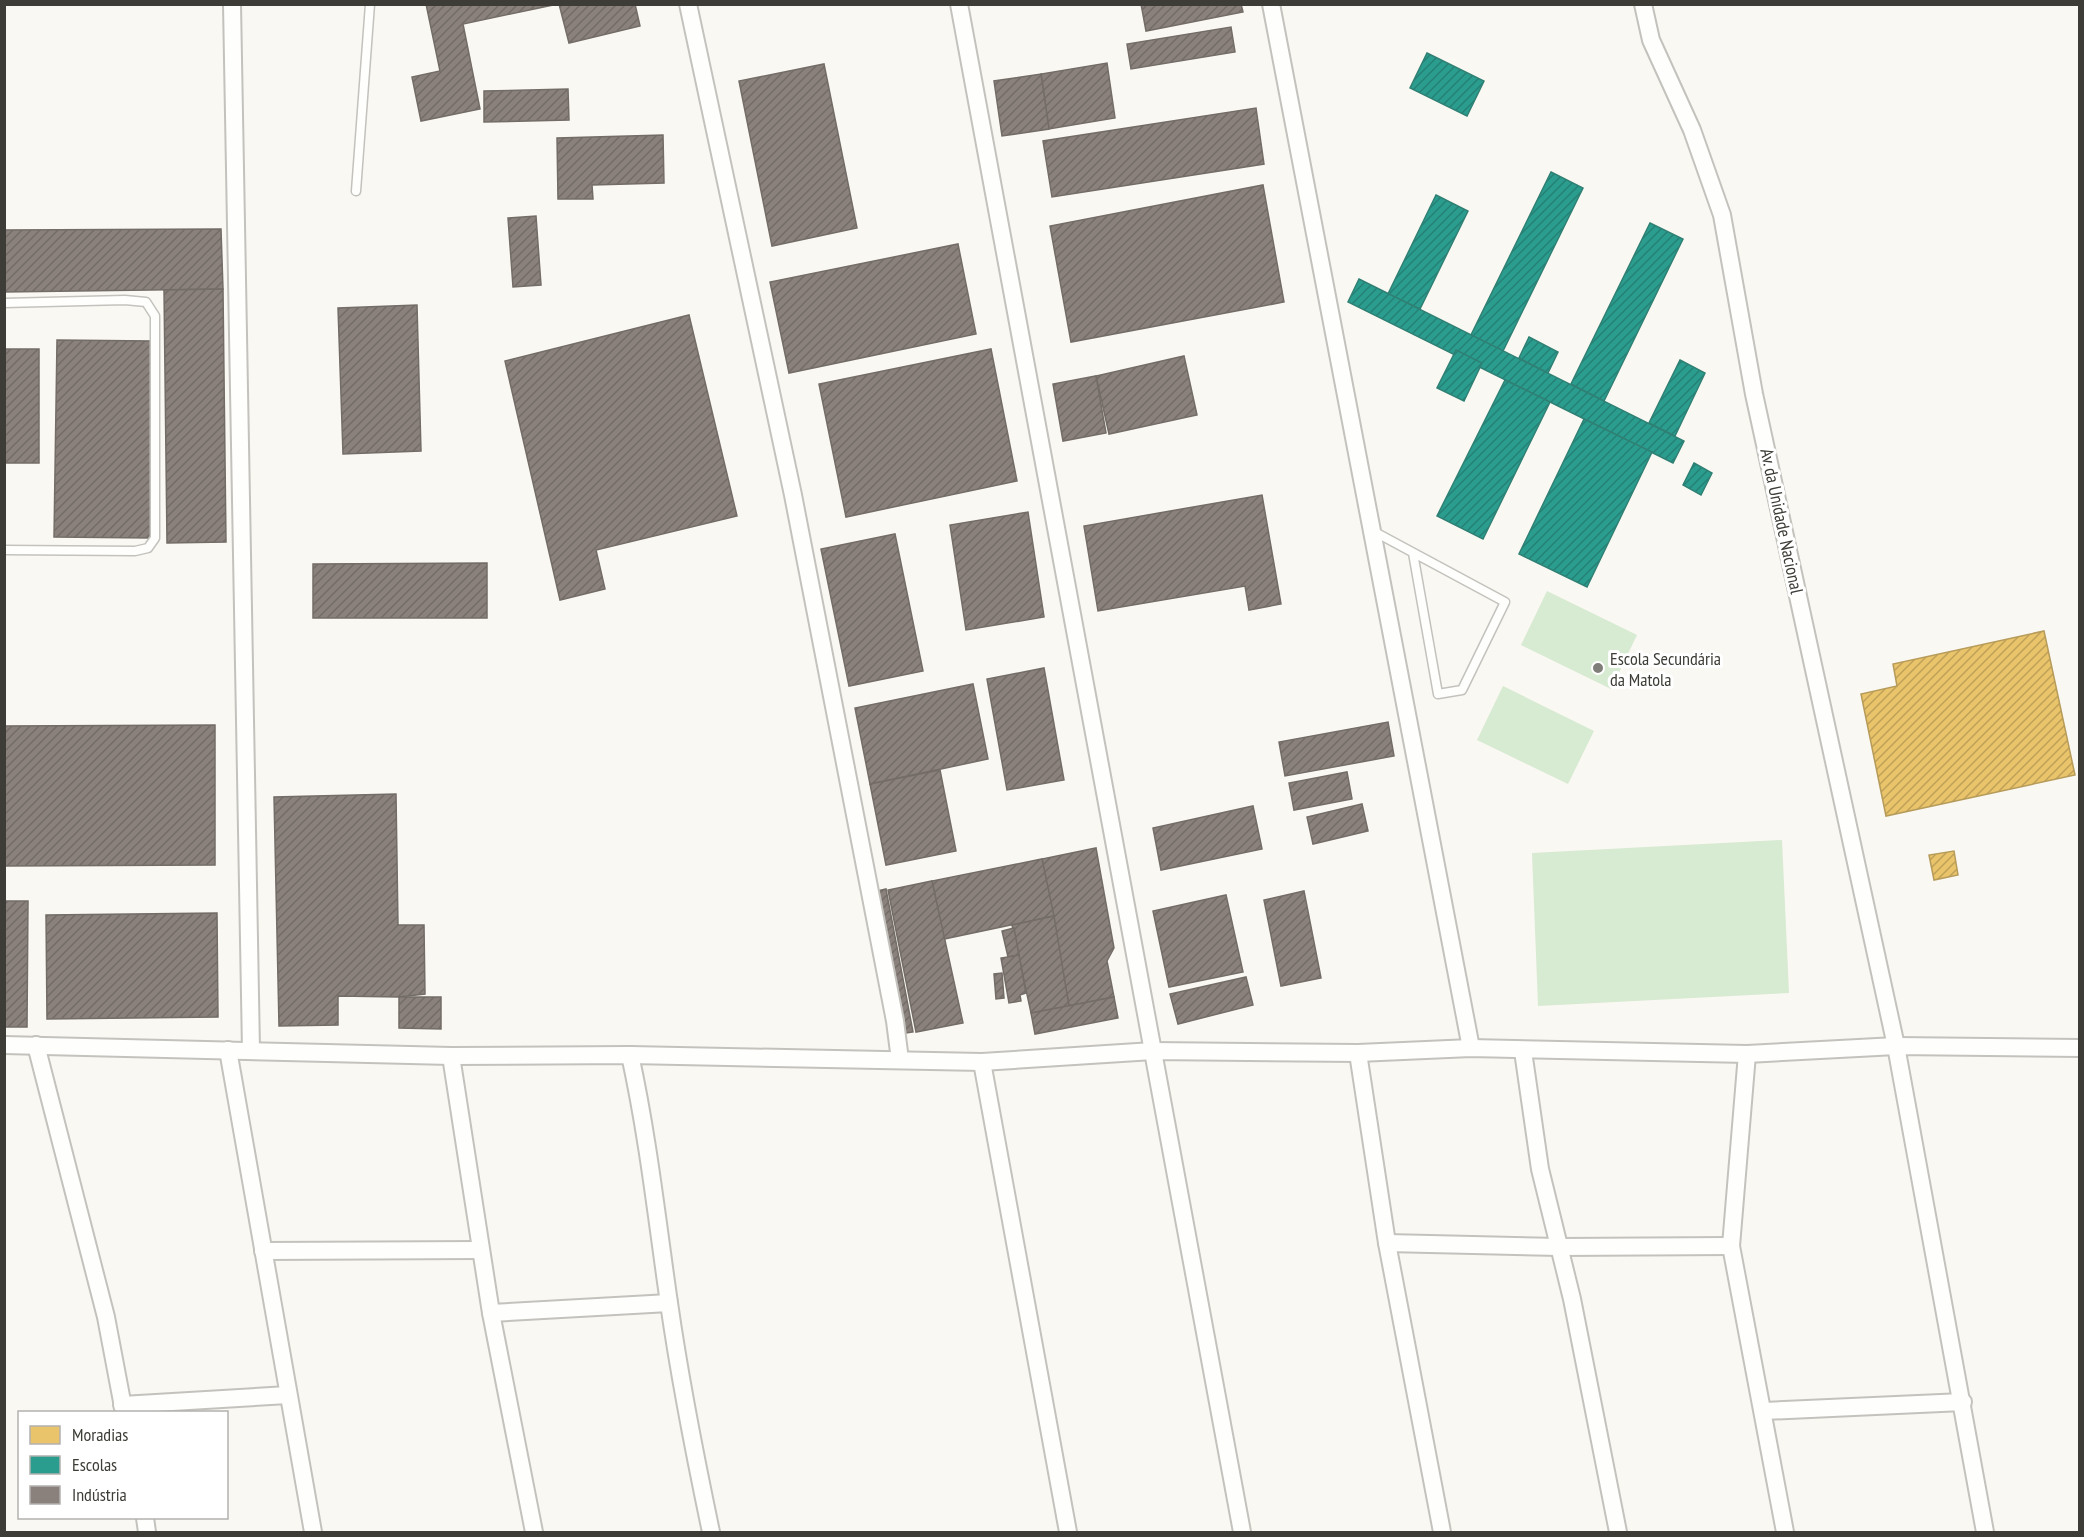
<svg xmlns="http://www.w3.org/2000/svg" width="2084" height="1537" viewBox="0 0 2084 1537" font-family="'PT Sans Narrow',sans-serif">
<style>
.garden{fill:#d7ead2}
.homes{fill:url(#homes-hatch);stroke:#b69b5a;stroke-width:1.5}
.schools{fill:url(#schools-hatch);stroke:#308074;stroke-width:1.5}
.industry{fill:url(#industry-hatch);stroke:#736c67;stroke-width:1.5}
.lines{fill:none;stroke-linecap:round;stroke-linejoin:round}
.lane-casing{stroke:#c4c2bd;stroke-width:11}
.street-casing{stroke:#c4c2bd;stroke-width:20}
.lane{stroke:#fefefd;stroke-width:8}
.street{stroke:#fefefd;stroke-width:16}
.poi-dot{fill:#807e78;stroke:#fff;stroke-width:2}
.labels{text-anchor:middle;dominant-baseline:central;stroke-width:6;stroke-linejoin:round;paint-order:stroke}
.street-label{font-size:18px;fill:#3e3c36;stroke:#fff}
.poi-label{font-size:18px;fill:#3e3c36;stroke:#fff;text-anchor:start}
</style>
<defs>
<pattern id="homes-hatch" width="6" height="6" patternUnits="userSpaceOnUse" patternTransform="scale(1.5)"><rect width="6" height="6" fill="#e9c46a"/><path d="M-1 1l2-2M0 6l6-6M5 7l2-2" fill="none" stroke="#bea058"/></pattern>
<pattern id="schools-hatch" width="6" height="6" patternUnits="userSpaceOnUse" patternTransform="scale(1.5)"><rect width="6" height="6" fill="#2a9d8f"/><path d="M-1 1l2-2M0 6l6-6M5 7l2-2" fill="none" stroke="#258176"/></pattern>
<pattern id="industry-hatch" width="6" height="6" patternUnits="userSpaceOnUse" patternTransform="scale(1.5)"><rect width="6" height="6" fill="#8a817c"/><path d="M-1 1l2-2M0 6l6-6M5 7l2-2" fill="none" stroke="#726b66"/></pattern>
</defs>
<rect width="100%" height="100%" fill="#faf8f2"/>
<g class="garden">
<polygon points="1547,591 1637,635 1611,689 1521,645"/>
<polygon points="1503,686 1594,731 1568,784 1477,740"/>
<polygon points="1782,840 1789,993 1538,1006 1532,853"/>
</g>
<g class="homes">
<polygon points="2044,631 2075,775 1886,816 1861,694 1897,686 1893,664"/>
<polygon points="1954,851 1958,875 1934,880 1929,855"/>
</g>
<g class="schools">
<polygon points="1427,53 1484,81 1467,116 1410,88"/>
<polygon points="1551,172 1583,188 1503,351 1471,335"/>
<polygon points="1436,195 1468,211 1420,309 1388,294"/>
<polygon points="1650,223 1683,239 1604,401 1571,384"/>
<polygon points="1359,279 1684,441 1673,463 1348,302"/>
<polygon points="1529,337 1558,352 1548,373 1519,358"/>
<polygon points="1456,350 1482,363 1464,401 1437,388"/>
<polygon points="1680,360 1705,373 1675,436 1649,423"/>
<polygon points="1505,380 1550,402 1483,539 1437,516"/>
<polygon points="1584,419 1652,452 1587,587 1519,554"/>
<polygon points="1694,463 1712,473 1701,495 1683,485"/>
</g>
<g class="industry">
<polygon points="426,4 558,4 463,24 480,109 421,121 412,77 440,71"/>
<polygon points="559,4 635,4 640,26 569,43"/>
<polygon points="1141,4 1241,4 1243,12 1146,31"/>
<polygon points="1231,27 1235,52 1131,69 1127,44"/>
<polygon points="1107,63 1115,118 1049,129 1041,74"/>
<polygon points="824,64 857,228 772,246 739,81"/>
<polygon points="1041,74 1049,129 1002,136 994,81"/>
<polygon points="568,89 569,120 484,122 484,91"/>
<polygon points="1256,108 1264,164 1052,197 1043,141"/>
<polygon points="663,135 664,183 592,185 593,199 558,199 557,138"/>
<polygon points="1263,185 1284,302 1071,342 1050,226"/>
<polygon points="536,216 541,285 513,287 508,218"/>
<polygon points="221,229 223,289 4,292 4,230"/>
<polygon points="958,244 976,334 789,373 770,282"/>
<polygon points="223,289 226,542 167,543 164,290"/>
<polygon points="417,305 421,451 343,454 338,308"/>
<polygon points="689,315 737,516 596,550 605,589 560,600 505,361"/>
<polygon points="57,340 152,341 150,538 54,537"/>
<rect x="4" y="349" width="35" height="114"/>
<polygon points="991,349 1017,481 846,517 819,384"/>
<polygon points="1184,356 1197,415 1109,434 1096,376"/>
<polygon points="1096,376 1106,433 1063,441 1053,384"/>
<polygon points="1262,495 1281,604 1249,610 1245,586 1098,611 1084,526"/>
<polygon points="1028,512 1044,617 966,630 950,525"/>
<polygon points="895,534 923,671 849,686 821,549"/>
<polygon points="487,563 487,618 313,618 313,564"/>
<polygon points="1044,668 1064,780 1007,790 987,679"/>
<polygon points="973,684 988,759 870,784 855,708"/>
<polygon points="1388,722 1394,756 1285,776 1279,742"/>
<polygon points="215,725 215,865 4,866 4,726"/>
<polygon points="940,770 956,851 886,865 870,784"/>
<polygon points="1347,772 1352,799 1294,810 1289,783"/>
<polygon points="396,794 398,925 424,925 425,994 399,997 338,996 338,1025 279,1026 274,797"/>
<polygon points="1362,804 1368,831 1313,844 1307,817"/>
<polygon points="1253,806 1262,849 1161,870 1153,828"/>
<polygon points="1096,848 1114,948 1107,961 1114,997 1069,1006 1042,859"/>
<polygon points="1042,859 1054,916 944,939 932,881"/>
<polygon points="932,881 963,1023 916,1032 888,890"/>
<polygon points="886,889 913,1032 900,1034 873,892"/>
<polygon points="1304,891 1321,978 1281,986 1264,900"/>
<polygon points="1226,895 1243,972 1169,987 1153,911"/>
<polygon points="4,901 28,901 27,1027 4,1027"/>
<polygon points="217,913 218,1017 47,1019 46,915"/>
<polygon points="1054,916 1069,1006 1031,1013 1012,925"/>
<polygon points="1014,928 1019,955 1008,957 1002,931"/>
<polygon points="1019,955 1026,993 1020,995 1021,1001 1009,1003 1001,958"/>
<polygon points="1002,973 1004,998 996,999 994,974"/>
<polygon points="1246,977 1253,1005 1178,1024 1170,994"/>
<polygon points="399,997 441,997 441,1029 399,1028"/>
<polygon points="1114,997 1118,1018 1035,1034 1031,1013"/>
</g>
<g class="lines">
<defs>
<g id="lane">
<polyline points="356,191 370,4"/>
<polyline points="4,303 125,300 146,302 155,316 155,538 148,548 135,551 4,550"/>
<polyline points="1373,531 1505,602 1462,690 1438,694 1413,553"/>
</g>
<g id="street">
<polyline points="232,4 251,1050"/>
<polyline points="688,4 793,495 895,1021 900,1060"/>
<polyline points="959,4 1242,1532"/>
<polyline points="1271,4 1471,1048"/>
<polyline points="1643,4 1651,40 1692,130 1722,215 1754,394 1896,1046 1985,1532"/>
<polyline points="4,1045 451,1056 630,1055 982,1062 1153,1051 1358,1053 1471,1048 1747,1054 1896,1046 2080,1048"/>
<polyline points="36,1045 106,1317 124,1412"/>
<polyline points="228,1050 313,1532"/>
<polyline points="1523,1051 1540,1169 1572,1299 1618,1532"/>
<polyline points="1358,1053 1387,1243 1442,1532"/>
<polyline points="1747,1054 1731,1246 1785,1532"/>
<path d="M630,1055c18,82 27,165 39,248 11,77 26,153 42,229"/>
<polyline points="451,1056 491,1313 534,1532"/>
<polyline points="982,1062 1068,1532"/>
<polyline points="1387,1243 1559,1247 1731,1246"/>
<polyline points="263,1251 480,1250"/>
<polyline points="491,1313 669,1303"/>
<polyline points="122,1405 288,1395"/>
<polyline points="1764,1411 1963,1402"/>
<polyline points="145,1518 147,1532"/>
</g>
</defs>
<use href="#lane" class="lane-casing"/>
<use href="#street" class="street-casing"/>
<use href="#lane" class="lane"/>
<use href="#street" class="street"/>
</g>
<circle class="poi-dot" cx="1598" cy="668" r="6"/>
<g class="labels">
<g class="street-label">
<text transform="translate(1782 521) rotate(78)">Av. da Unidade Nacional</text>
</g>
<g class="poi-label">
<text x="1610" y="658">Escola Secundária<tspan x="1610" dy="21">da Matola</tspan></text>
</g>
</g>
<rect width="2084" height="1537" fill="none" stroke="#3e3c36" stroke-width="12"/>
<rect x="18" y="1411" width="210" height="108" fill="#ffffff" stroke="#b2b1af" stroke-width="1.5"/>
<rect x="30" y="1426" width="30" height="18" fill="#e9c46a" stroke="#b2b1af" stroke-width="1.5"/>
<text x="72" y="1441" font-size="18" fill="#3e3c36">Moradias</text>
<rect x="30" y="1456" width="30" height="18" fill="#2a9d8f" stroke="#b2b1af" stroke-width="1.5"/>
<text x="72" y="1471" font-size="18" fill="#3e3c36">Escolas</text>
<rect x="30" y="1486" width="30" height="18" fill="#8a817c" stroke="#b2b1af" stroke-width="1.5"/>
<text x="72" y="1501" font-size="18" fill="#3e3c36">Indústria</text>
</svg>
